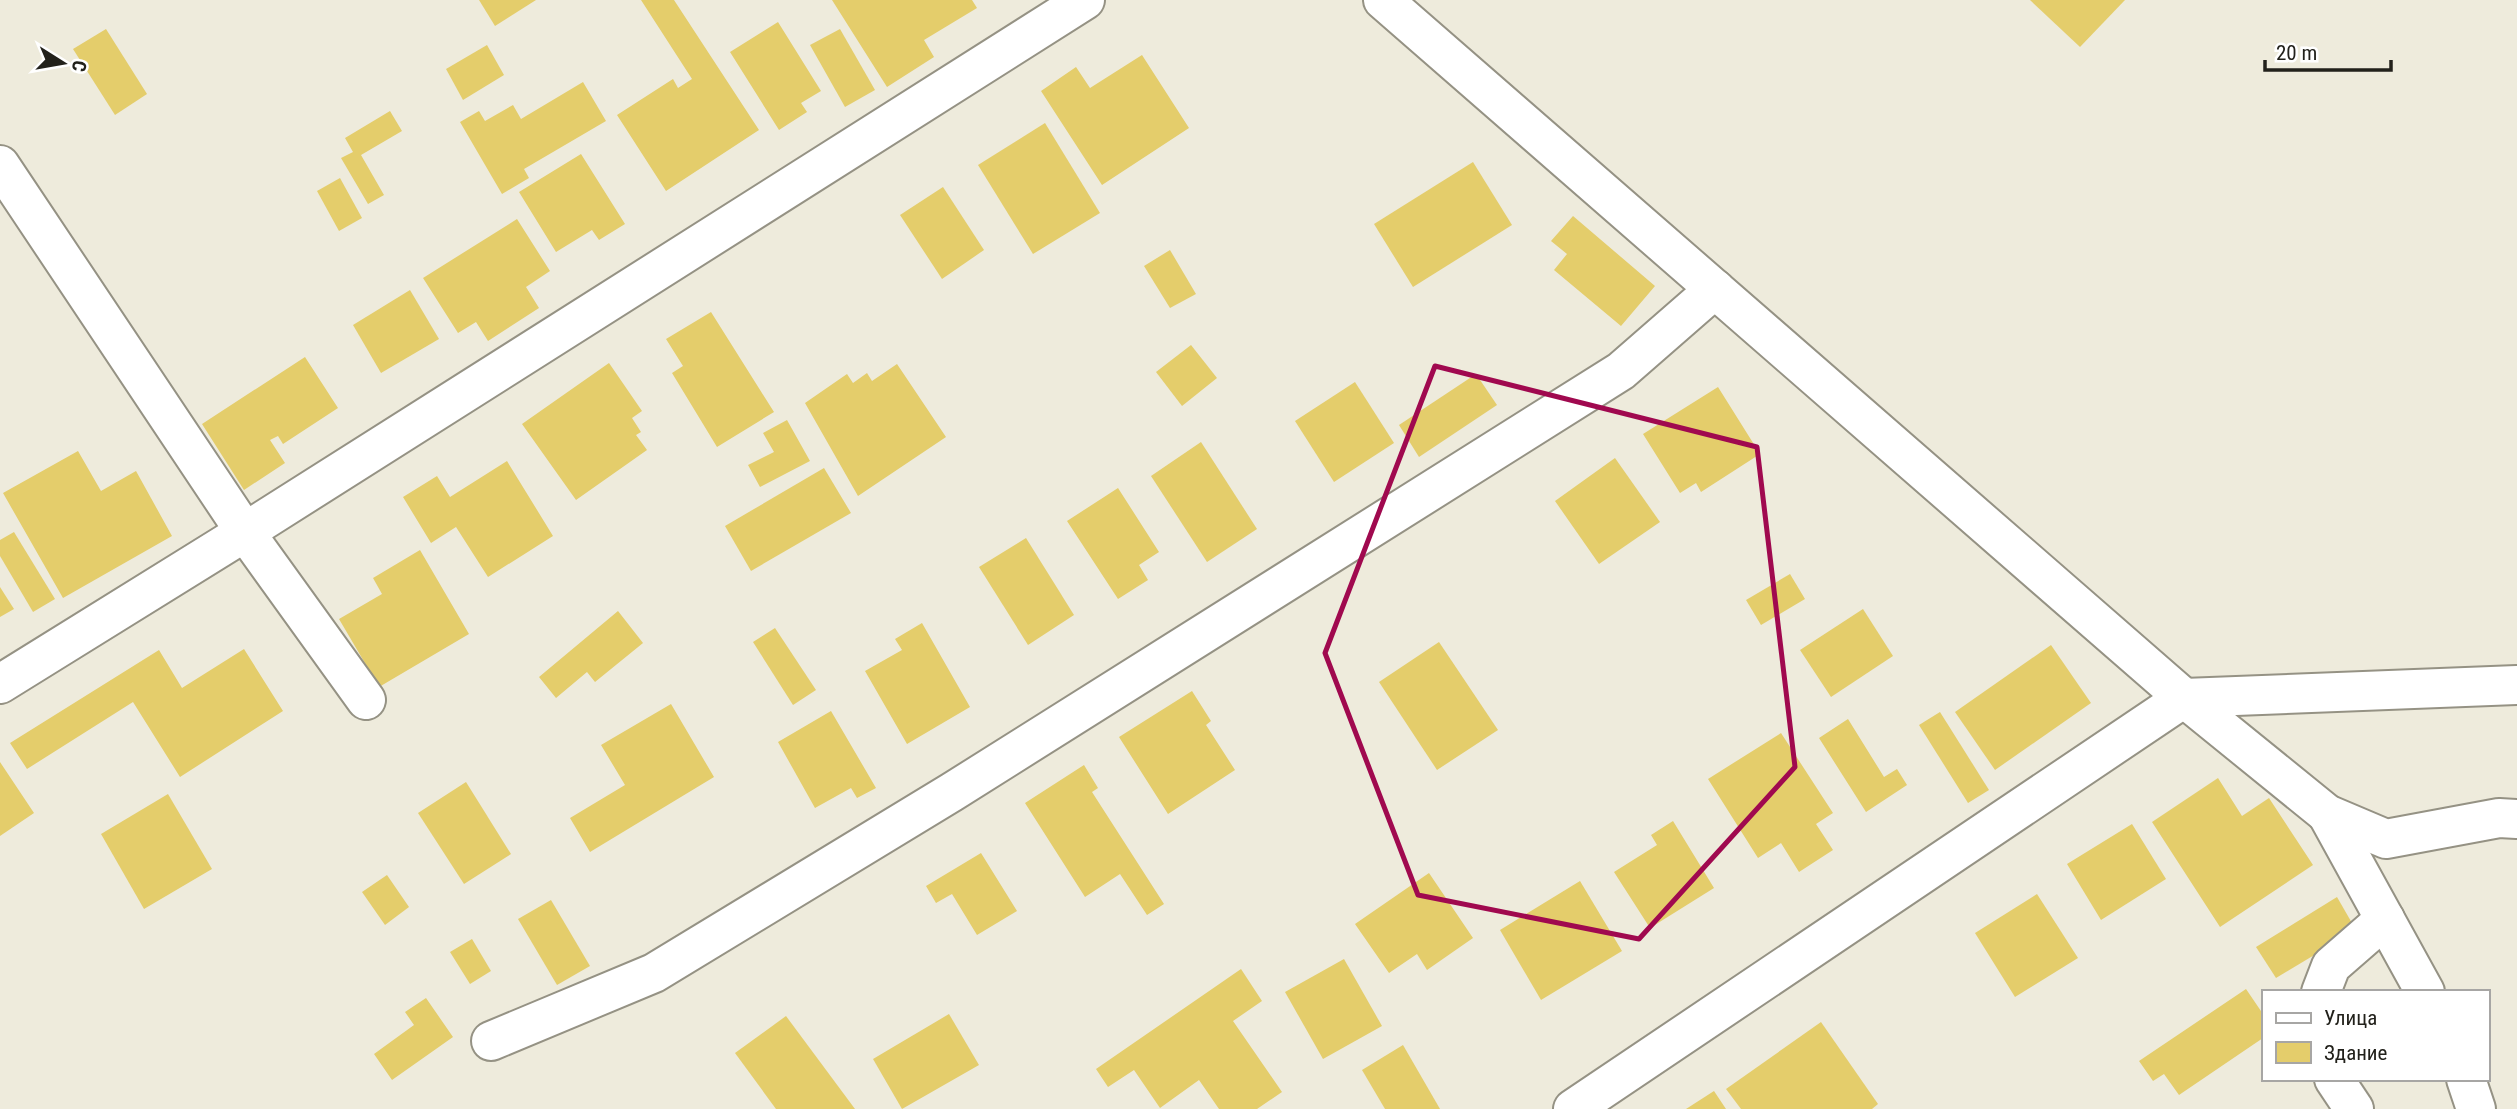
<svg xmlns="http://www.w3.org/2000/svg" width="2517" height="1109" viewBox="0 0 2517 1109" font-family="'Roboto Condensed',sans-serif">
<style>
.building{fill:#e4cd6b}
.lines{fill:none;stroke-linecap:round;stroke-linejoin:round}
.minor-casing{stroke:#959284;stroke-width:42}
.minor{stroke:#fff;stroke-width:38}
.marked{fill:none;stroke:#a0094f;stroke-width:5;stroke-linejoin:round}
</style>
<rect width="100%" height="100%" fill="#eeebdc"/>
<g class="building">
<polygon points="479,0 536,0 495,26"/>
<polygon points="641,0 674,0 759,130 666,191 617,115 673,79 678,88 692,79"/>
<polygon points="832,0 972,0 977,8 924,40 934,57 887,87"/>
<polygon points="2030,0 2125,0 2080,47"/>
<polygon points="778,22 821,91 801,103 807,112 779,130 730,52"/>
<polygon points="106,29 147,94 115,115 73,49"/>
<polygon points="840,29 875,90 845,107 810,45"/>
<polygon points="487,45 504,75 463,100 446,69"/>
<polygon points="1142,55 1189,128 1102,185 1041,91 1076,67 1090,88"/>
<polygon points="583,82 606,121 524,169 529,178 502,194 460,122 479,111 485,121 513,105 521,119"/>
<polygon points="390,111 402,131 361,155 384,195 368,204 341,158 353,152 345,138"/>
<polygon points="1045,123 1100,213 1033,254 978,165"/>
<polygon points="581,154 625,224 599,240 592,230 556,252 519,192"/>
<polygon points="1473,162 1512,225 1413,287 1374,224"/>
<polygon points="340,178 362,218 339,231 317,191"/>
<polygon points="943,187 984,250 942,279 900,215"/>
<polygon points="1573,216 1655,286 1621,326 1554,270 1567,254 1551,241"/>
<polygon points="517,219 550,271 526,287 539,308 488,341 476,322 458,333 423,278"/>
<polygon points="1170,250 1196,294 1170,308 1144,266"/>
<polygon points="410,290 439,339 381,373 353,325"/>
<polygon points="711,312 774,412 717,447 672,373 683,366 666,339"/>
<polygon points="1191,345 1217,378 1182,406 1156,372"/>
<polygon points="305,357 338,408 283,444 278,436 270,440 285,463 244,490 202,424"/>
<polygon points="609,363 642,411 632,418 641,432 636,435 647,450 576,500 522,424"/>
<polygon points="897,364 946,437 858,496 805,403 847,374 853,383 867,373 872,381"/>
<polygon points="1476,374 1497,405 1419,457 1399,425"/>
<polygon points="1355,382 1394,443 1334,482 1295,421"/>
<polygon points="1718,387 1760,454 1701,492 1696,483 1680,493 1643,434"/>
<polygon points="787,420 810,461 760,487 748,465 774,452 763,433"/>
<polygon points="1201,442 1257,529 1207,562 1151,476"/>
<polygon points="78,451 101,491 136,471 172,536 63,598 3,493"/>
<polygon points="1615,458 1660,522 1599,564 1555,501"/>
<polygon points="507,461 553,536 488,577 456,527 431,543 403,497 437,476 450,497"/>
<polygon points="824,468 851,513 751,571 725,526"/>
<polygon points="1118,488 1159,552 1139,565 1148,580 1118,599 1067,521"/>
<polygon points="14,532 55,599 33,612 0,556 0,540"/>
<polygon points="1026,538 1074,615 1028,645 979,567"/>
<polygon points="420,550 469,634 379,687 339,619 382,594 373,578"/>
<polygon points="1790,574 1805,599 1761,625 1746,600"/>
<polygon points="0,587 14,609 0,617"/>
<polygon points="1863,609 1893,656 1831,697 1800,650"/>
<polygon points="618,611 643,643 595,682 587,672 556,698 539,677"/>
<polygon points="922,623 970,707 907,744 865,671 902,650 895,639"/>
<polygon points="775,628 816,690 793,705 753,642"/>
<polygon points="1439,642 1498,730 1437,770 1379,682"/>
<polygon points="2051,645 2091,703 1995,770 1955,712"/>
<polygon points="244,649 283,711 180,777 133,702 27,769 10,743 159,650 182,688"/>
<polygon points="1192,691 1211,721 1206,725 1235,770 1168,814 1119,737"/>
<polygon points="671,704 714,777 590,852 570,818 625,785 601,745"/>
<polygon points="831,711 876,788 857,798 851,788 815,808 778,742"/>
<polygon points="1940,712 1989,790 1968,803 1919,725"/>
<polygon points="1848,719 1884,777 1897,769 1907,785 1866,812 1819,738"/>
<polygon points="1781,733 1833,813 1816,824 1833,850 1799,872 1781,843 1758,858 1708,779"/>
<polygon points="0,762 34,813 0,836"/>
<polygon points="1084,765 1098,788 1092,792 1164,904 1147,915 1120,874 1085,897 1025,803"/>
<polygon points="2218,778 2242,816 2269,798 2313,865 2220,927 2152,822"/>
<polygon points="466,782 511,854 464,884 418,813"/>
<polygon points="168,794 212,869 144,909 101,834"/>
<polygon points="1673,821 1714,888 1650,928 1614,872 1657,845 1651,835"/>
<polygon points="2132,824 2166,879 2101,920 2067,864"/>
<polygon points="981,853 1017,911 977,935 952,894 936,903 926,886"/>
<polygon points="1429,873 1473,938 1427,970 1417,954 1389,973 1355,924"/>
<polygon points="387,875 409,907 385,925 362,892"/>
<polygon points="1580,881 1622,951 1541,1000 1500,930"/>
<polygon points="2037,894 2078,958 2015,997 1975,933"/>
<polygon points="2337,897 2356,930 2276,978 2256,947"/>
<polygon points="551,900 590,966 557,985 518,919"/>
<polygon points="472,939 491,971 470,984 450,952"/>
<polygon points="1344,959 1382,1026 1323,1059 1285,992"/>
<polygon points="1241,969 1262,1001 1233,1021 1282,1092 1257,1109 1219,1109 1199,1080 1160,1108 1134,1070 1108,1087 1096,1069"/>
<polygon points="2246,989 2263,1014 2263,1038 2179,1095 2164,1074 2153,1081 2139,1061"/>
<polygon points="426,998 453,1037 392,1080 374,1054 414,1025 405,1012"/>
<polygon points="949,1014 979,1065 902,1109 873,1059"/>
<polygon points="786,1016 855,1109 776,1109 735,1053"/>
<polygon points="1821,1022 1878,1104 1872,1109 1741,1109 1726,1089"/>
<polygon points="1403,1045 1440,1109 1385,1109 1362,1070"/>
<polygon points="1714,1091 1726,1109 1686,1109"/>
</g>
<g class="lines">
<defs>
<g id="minor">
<polyline points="1383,0 2184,698 2327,814 2386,839 2499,818 2517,819"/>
<polyline points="0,165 245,532 366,700"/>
<polyline points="0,684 245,532 1085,0"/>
<polyline points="2327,814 2425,992"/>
<polyline points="2321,992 2331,966 2385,919"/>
<polyline points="491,1041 654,973 952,792 1621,371 1715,289"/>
<polyline points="2334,1079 2354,1109"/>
<polyline points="2466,1079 2476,1109"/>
<polyline points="1573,1109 2184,698 2517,685"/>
</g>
</defs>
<use href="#minor" class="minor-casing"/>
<use href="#minor" class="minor"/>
</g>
<path class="marked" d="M1435,366l322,81 38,320 -156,172 -221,-44 -93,-242z"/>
<rect x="2262" y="990" width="228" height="91" fill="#ffffff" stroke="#a7a6a4" stroke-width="2"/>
<rect x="2276" y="1013" width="35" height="10" fill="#ffffff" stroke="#a7a6a4" stroke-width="2"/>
<text x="2324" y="1025" font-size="21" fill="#22211b">Улица</text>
<rect x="2276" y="1042" width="35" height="21" fill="#e4cd6b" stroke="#a7a6a4" stroke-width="2"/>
<text x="2324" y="1060" font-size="21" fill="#22211b">Здание</text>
<g transform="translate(63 63) rotate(101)" stroke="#ffffff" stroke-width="5" paint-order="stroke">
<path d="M0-5L12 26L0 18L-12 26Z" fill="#22211b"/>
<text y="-10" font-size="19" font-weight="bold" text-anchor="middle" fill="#22211b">С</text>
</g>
<path d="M2265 60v10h126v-10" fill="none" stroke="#22211b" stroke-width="3.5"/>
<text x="2276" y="60" font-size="21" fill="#22211b" stroke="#ffffff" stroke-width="5" paint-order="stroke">20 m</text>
</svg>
